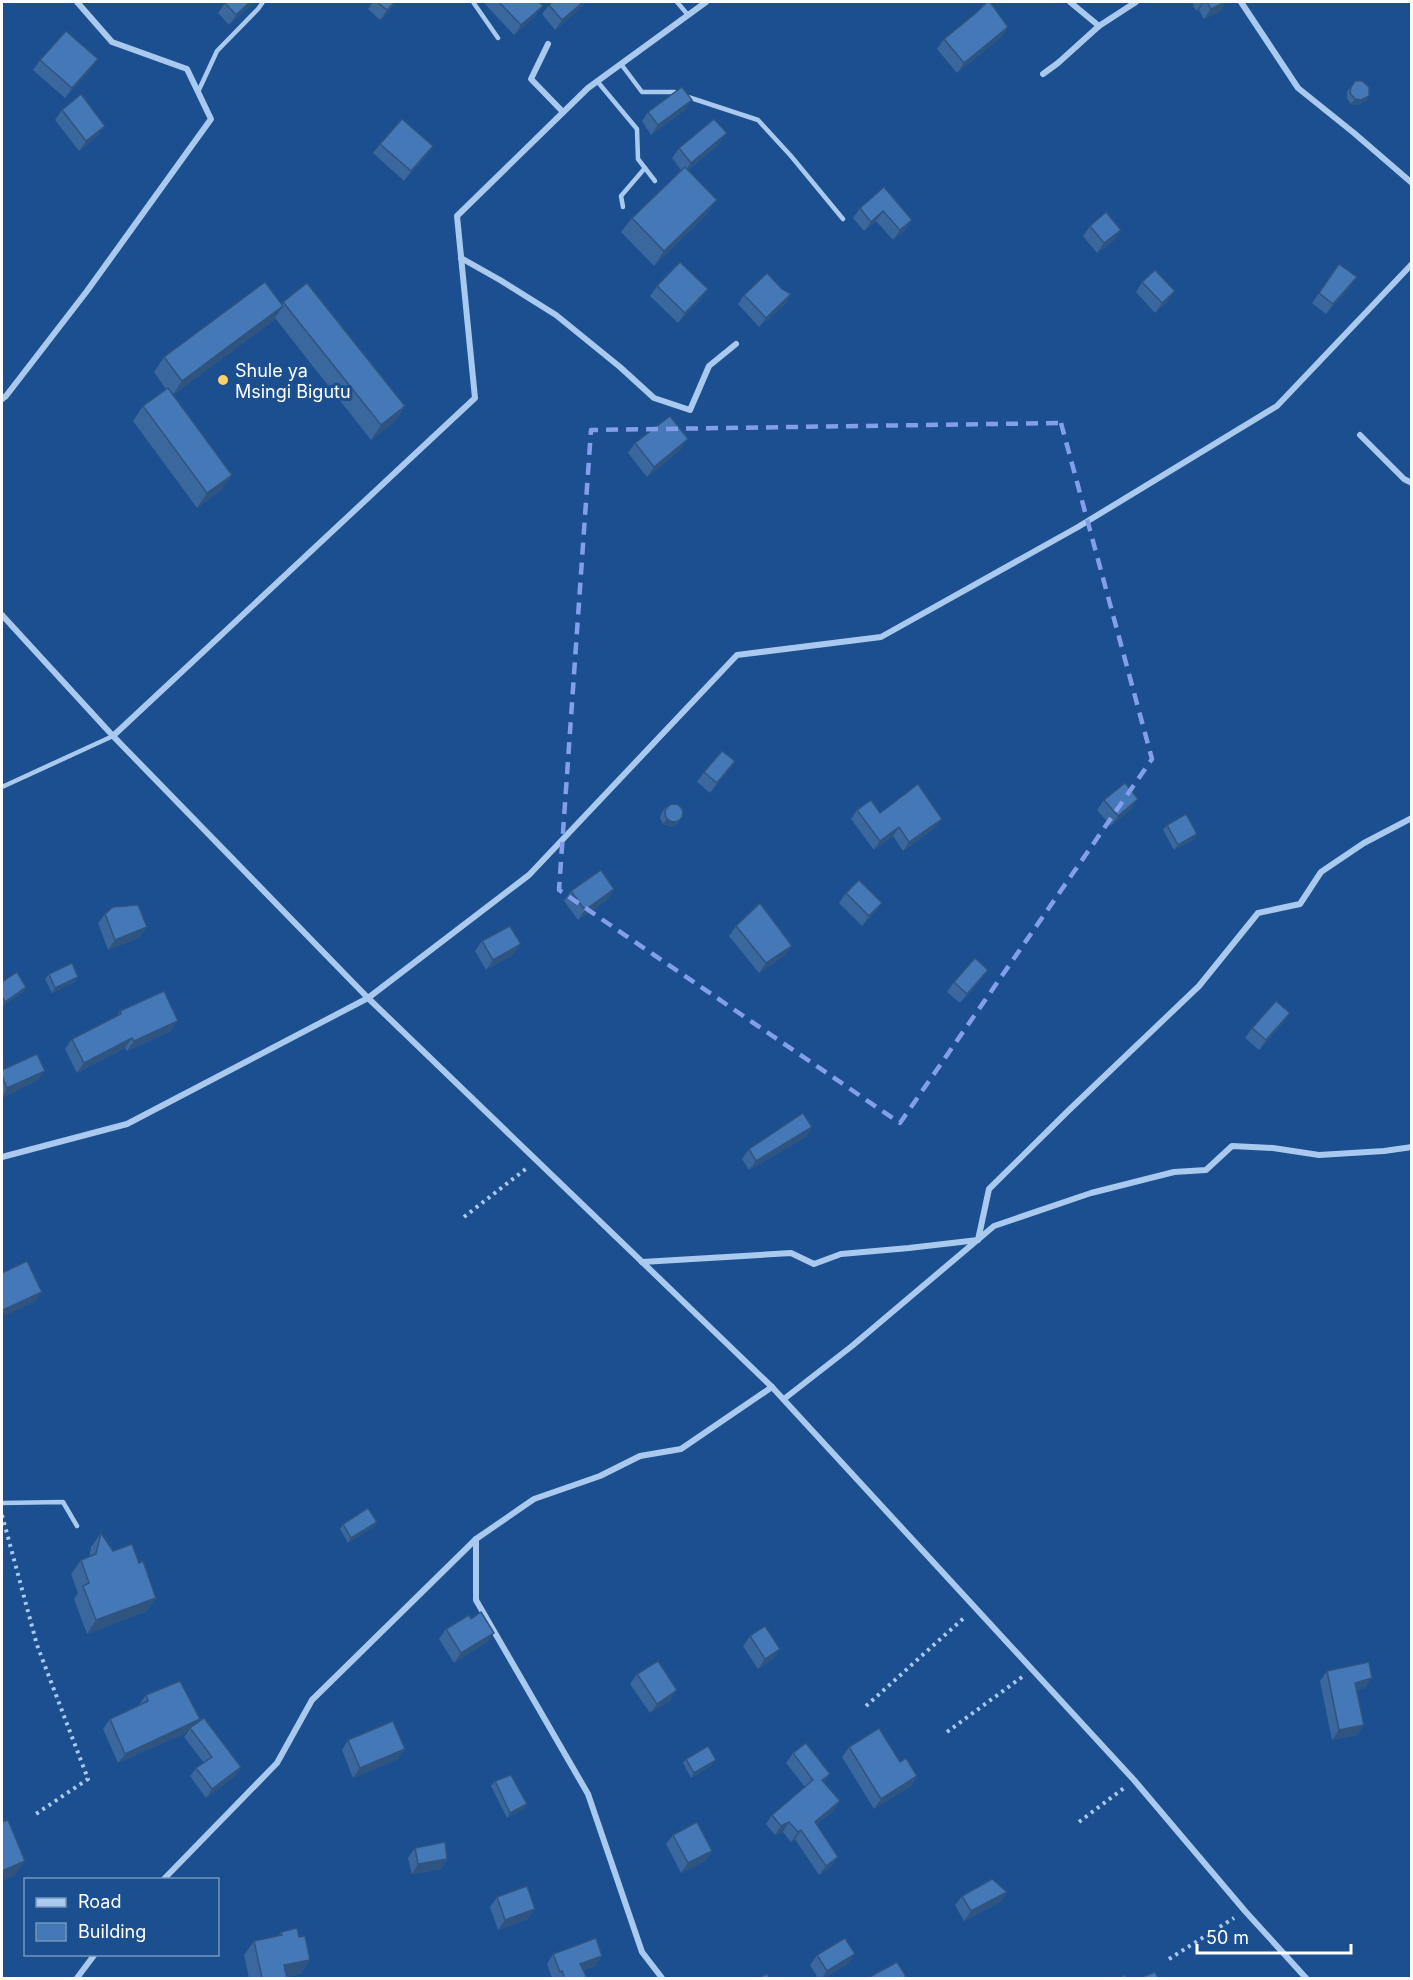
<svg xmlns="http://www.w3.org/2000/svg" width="1413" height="1980" viewBox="0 0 1413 1980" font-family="Inter,sans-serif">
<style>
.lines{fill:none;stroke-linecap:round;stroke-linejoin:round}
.path{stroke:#a9c9ee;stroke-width:4;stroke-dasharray:3 4.5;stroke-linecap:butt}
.service{stroke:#a9c9ee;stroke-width:4.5}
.minor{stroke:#a9c9ee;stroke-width:6}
.wall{fill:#3a679d}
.shaded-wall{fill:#305480}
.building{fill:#4478b7;stroke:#305480;stroke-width:1.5}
.marked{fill:none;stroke:#839eea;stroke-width:4.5;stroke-dasharray:12 8;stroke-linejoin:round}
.poi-dot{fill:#ffd166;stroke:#1b4f8f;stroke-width:2}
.labels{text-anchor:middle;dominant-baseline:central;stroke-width:6;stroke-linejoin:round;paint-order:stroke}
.poi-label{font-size:18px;fill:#fff;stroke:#1b4f8f;text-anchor:start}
</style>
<rect width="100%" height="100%" fill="#1b4f8f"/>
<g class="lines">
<g class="path">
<polyline points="464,1217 527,1168"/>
<polyline points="2,1515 37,1645 88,1779 36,1814"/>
<polyline points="866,1706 966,1616"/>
<polyline points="947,1732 1022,1677"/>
<polyline points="1079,1822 1124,1788"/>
<polyline points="1169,1959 1234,1918"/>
</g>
<g class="service">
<polyline points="473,2 498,38"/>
<polyline points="677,2 688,15"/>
<polyline points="621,64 642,92 674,92 680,94"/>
<polyline points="597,81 637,129 638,159 655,181"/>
<polyline points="198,92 217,51 258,9 263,2"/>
<polyline points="688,97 758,120 791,156 843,219"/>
<polyline points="623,207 621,196 645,168"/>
<polyline points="2,787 113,736"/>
<polyline points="2,1503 63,1502 77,1526"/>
</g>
<g class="minor">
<polyline points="1070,2 1099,26"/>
<polyline points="1241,2 1298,88 1354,133 1412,183"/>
<polyline points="548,44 531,79 563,112"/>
<polyline points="1043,74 1058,63 1099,26 1136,2"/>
<polyline points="461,258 500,280 556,315 620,367 654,398 690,410 709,366 736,344"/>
<polyline points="2,399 6,396 87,291 211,119 187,69 112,42 77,2"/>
<polyline points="1360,435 1404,479 1412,483"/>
<polyline points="2,615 113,736 368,998 772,1387 1134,1780 1245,1911 1306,1978"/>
<polyline points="113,736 475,398 457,216 588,88 706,2"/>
<polyline points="2,1157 127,1124 368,998 529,875 737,655 881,637 1078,527 1277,406 1412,264"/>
<polyline points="642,1262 791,1253 814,1264 841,1254 909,1248 978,1240 989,1189 1068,1111 1199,986 1258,913 1300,904 1321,872 1364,843 1412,818"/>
<polyline points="784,1399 852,1346 994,1226 1091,1193 1174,1172 1206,1170 1232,1146 1273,1148 1319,1155 1384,1151 1412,1147"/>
<polyline points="476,1539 476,1600 588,1794 642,1952 662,1978"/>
<polyline points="163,1880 277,1763 312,1700 476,1539 534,1499 600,1476 640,1456 681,1449 772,1387"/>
<polyline points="77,1978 95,1954"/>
</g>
</g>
<g class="wall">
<polygon points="254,2 229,25 218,13 225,3"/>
<polygon points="373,2 397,2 380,20 368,9"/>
<polygon points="485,2 539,2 543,6 536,15 514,35 484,3"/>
<polygon points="1192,2 1226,2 1219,12 1204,19 1199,10 1196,11"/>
<polygon points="549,5 583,6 555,30 542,14"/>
<polygon points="1008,27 1001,37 957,73 937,49 944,39"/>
<polygon points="40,60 91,69 65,98 33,70"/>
<polygon points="1355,81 1369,96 1365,101 1358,105 1351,104 1347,98 1347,92"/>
<polygon points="686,109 651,135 642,121 648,112"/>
<polygon points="62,110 105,126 98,135 79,151 55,120"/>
<polygon points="720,143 688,170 707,214 654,266 621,232 632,218 681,170 672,158 679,148"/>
<polygon points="380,144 433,146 426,156 404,181 373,153"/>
<polygon points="884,187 912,220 905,230 893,240 876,221 864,231 853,218 860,208"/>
<polygon points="1090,226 1121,230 1114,240 1097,253 1083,236"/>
<polygon points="1339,264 1350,287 1326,314 1312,303"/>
<polygon points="1142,282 1168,301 1155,313 1136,292"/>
<polygon points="657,286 701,299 678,323 650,296"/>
<polygon points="782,289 791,294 785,304 759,327 738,304 744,295"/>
<polygon points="283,302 405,406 395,421 371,440 275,318 273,321 173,395 222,489 197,508 133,421 143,406 166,389 154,372 164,357 282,304"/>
<polygon points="635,443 681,449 647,477 628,453"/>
<polygon points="735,761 710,793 697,782 704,772"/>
<polygon points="1138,799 1131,809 1111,826 1097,810 1104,800"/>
<polygon points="666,807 681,819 677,824 672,827 663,824 660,818 662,812"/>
<polygon points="857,810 880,813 935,828 903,851 893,836 874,850 851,819"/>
<polygon points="1167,825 1197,834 1194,839 1174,850 1163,830"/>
<polygon points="614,889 608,899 578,920 564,901 571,891"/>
<polygon points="846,893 882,903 875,912 862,926 839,903"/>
<polygon points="105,914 140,937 108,950 98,923"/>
<polygon points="736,926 792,946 785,955 759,973 729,936"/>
<polygon points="482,941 514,954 486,970 475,951"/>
<polygon points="49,974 78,977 75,982 52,993 45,979"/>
<polygon points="981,980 960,1003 947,992 954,982"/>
<polygon points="2,982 26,987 23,992 2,1006"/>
<polygon points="120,1011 171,1031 127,1051 125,1048 77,1073 65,1049 72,1039 117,1016"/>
<polygon points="1290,1013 1283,1023 1259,1050 1245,1038 1252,1028"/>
<polygon points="2,1070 38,1080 2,1098"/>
<polygon points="812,1127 806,1137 749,1170 742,1159 749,1149"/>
<polygon points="343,1524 373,1527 348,1543 340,1529"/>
<polygon points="101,1533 113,1551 139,1563 156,1598 147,1611 87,1634 74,1599 78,1593 71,1574 81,1560 89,1557 91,1547"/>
<polygon points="446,1629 487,1642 454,1663 439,1639"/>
<polygon points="750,1636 780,1649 773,1659 758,1669 743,1646"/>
<polygon points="1327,1671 1365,1688 1356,1690 1364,1725 1357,1735 1332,1740 1320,1681"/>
<polygon points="637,1674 671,1700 650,1713 630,1684"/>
<polygon points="146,1695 200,1719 199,1722 241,1767 235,1776 206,1798 190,1776 196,1768 204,1763 184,1737 188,1732 118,1763 103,1729 110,1719 139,1705"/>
<polygon points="348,1740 405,1749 398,1759 353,1778 342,1750"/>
<polygon points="849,1747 900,1762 917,1776 911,1786 874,1809 842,1757"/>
<polygon points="793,1753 824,1783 840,1801 833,1811 817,1824 832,1866 819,1875 795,1839 791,1842 783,1832 775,1835 766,1824 772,1815 805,1787 786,1763"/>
<polygon points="686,1759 716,1760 712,1765 691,1778 683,1763"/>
<polygon points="495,1781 527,1804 524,1809 507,1818 491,1786"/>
<polygon points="673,1835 712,1851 705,1861 681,1873 666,1844"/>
<polygon points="415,1848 447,1859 441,1869 412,1874 408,1858"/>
<polygon points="1007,1892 1000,1902 964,1921 955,1905 962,1896"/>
<polygon points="497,1897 528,1919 498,1930 490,1907"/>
<polygon points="281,1932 299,1937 310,1960 300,1974 287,1977 287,1978 249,1978 244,1955 254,1941 278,1936"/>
<polygon points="553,1954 596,1966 583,1970 587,1978 552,1978 547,1964"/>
<polygon points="817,1955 848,1964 824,1978 818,1978 810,1965"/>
</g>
<g class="shaded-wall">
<polygon points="250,2 254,2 229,25 236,15"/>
<polygon points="395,2 397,2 380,20 387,10"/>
<polygon points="583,2 586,2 583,6 555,30 562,20"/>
<polygon points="1203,2 1204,2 1199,10 1196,11"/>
<polygon points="1226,2 1219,12 1204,19 1211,9"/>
<polygon points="543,6 536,15 514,35 521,25"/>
<polygon points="1008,27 1001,37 957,73 964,63"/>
<polygon points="98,59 91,69 65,98 72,88"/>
<polygon points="1369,96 1365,101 1358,105 1351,104 1355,99"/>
<polygon points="692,100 686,109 651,135 658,125"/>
<polygon points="105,126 98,135 79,151 86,141"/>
<polygon points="727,133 720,143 684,173 691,163"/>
<polygon points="433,146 426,156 404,181 411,171"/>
<polygon points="717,200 707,214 654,266 664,251"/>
<polygon points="883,211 876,221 864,231 871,222"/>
<polygon points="912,220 905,230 893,240 900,230"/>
<polygon points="1121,230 1114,240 1097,253 1104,243"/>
<polygon points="1357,277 1350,287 1326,314 1333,304"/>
<polygon points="708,289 701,299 678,323 685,313"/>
<polygon points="1175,291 1168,301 1155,313 1162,303"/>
<polygon points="791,294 785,304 759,327 766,318"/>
<polygon points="283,306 273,321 172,396 182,381"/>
<polygon points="405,406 395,421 371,440 381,425"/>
<polygon points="688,439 681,449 647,477 654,467"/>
<polygon points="232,475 222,489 197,508 207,493"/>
<polygon points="735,761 728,771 710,793 717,783"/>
<polygon points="1138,799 1131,809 1111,826 1118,816"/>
<polygon points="667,819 681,819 677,824 672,827 663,824"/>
<polygon points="942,819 935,828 903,851 909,842"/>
<polygon points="899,827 893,836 874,850 880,841"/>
<polygon points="1197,834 1194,839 1174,850 1178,845"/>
<polygon points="614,889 608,899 578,920 585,910"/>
<polygon points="882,903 875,912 862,926 869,916"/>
<polygon points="147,927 140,937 108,950 115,940"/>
<polygon points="521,944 514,954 486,970 493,960"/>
<polygon points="792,946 785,955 759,973 766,963"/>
<polygon points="988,970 981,980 960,1003 967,994"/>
<polygon points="78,977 75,982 52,993 55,988"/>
<polygon points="26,987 23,992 2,1006 5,1002"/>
<polygon points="1290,1013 1283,1023 1259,1050 1266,1040"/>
<polygon points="178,1021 171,1031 127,1051 134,1041"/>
<polygon points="132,1038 125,1048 77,1073 84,1063"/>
<polygon points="45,1071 38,1080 2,1098 7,1088"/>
<polygon points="812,1127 806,1137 749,1170 756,1161"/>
<polygon points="42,1292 35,1302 2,1317 2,1312 3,1310"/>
<polygon points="377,1522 373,1527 348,1543 351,1538"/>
<polygon points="156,1598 147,1611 87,1634 96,1620"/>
<polygon points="494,1633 487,1642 454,1663 461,1653"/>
<polygon points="780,1649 773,1659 758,1669 765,1659"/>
<polygon points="1372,1678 1365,1688 1348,1692 1355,1683"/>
<polygon points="677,1690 671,1700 650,1713 657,1704"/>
<polygon points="200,1719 193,1729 190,1728 188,1732 118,1763 125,1754"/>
<polygon points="1364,1725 1357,1735 1332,1740 1339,1730"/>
<polygon points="405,1749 398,1759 353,1778 360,1768"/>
<polygon points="716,1760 712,1765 691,1778 694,1773"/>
<polygon points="241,1767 235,1776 206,1798 212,1789"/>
<polygon points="830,1774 824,1783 822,1780"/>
<polygon points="917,1776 911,1786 874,1809 881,1799"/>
<polygon points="840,1801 833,1811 808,1831 815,1822"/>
<polygon points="527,1804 524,1809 507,1818 510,1813"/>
<polygon points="789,1822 783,1832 775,1835 781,1826"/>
<polygon points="801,1830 795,1839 791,1842 798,1832"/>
<polygon points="712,1851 705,1861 681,1873 688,1863"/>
<polygon points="838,1857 832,1866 819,1875 826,1866"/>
<polygon points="447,1859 441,1869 412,1874 418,1864"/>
<polygon points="25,1861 14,1876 2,1881 2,1871"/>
<polygon points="1007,1892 1000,1902 964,1921 971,1911"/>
<polygon points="535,1909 528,1919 498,1930 505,1920"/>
<polygon points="855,1954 848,1964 824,1978 822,1978 827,1971"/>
<polygon points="602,1956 596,1966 573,1974 580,1964"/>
<polygon points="310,1960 300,1974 281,1978 284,1965"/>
</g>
<g class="building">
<polygon points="226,2 250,2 236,15 225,3"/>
<polygon points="377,2 395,2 387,10"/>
<polygon points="499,2 539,2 543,6 521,25"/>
<polygon points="553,2 583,2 562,20 549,5"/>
<polygon points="987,2 990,2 1008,27 964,63 944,39 976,13"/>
<polygon points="1207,2 1226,2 1211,9"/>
<polygon points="66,31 98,59 72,88 40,60"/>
<polygon points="1355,81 1362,81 1369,87 1369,96 1361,100 1355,99 1350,93 1351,87"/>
<polygon points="682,87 692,100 658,125 648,112"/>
<polygon points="81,94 105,126 86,141 62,110"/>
<polygon points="402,119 433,146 411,171 380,144"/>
<polygon points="714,119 727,133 691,163 679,148"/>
<polygon points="685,167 717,200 664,251 632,218"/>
<polygon points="884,187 912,220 900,230 883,211 871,222 860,208"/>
<polygon points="1106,212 1121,230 1104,243 1090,226"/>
<polygon points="680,262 708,289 685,313 657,286"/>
<polygon points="1339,264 1357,277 1333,304 1319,293"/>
<polygon points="1155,270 1175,291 1162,303 1142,282"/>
<polygon points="767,273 782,289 791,294 766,318 744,295"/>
<polygon points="265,282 283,306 182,381 164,357"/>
<polygon points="307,283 405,406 381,425 283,302"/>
<polygon points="168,388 232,475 207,493 143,406"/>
<polygon points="670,416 688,439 654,467 635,443"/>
<polygon points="722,751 735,761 717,783 704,772"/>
<polygon points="1125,783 1138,799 1118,816 1104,800"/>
<polygon points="918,784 942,819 909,842 899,827 880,841 857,810 871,800 880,813"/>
<circle cx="674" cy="813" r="9"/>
<polygon points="1186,814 1197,834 1178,845 1167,825"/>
<polygon points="601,870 614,889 585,910 571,891"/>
<polygon points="859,880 882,903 869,916 846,893"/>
<polygon points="760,903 792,946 766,963 736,926"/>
<polygon points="138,905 147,927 115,940 105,914 113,907"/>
<polygon points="510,926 521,944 493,960 482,941"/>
<polygon points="975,958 988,970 967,994 954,982"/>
<polygon points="72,963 78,977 55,988 49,974"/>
<polygon points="17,972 26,987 5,1002 2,996 2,982"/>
<polygon points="164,991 178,1021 134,1041 132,1038 84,1063 72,1039 121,1014 120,1011"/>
<polygon points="1276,1001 1290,1013 1266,1040 1252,1028"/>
<polygon points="37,1054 45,1071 7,1088 2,1076 2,1070"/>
<polygon points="803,1113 812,1127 756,1161 749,1149"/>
<polygon points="27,1261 42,1292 3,1310 2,1307 2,1273"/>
<polygon points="368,1508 377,1522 351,1538 343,1524"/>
<polygon points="101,1533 113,1551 132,1544 139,1563 143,1561 156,1598 96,1620 83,1586 89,1583 81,1560 96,1554"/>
<polygon points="481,1612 494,1633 461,1653 446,1629 469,1615 471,1619"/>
<polygon points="765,1626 780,1649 765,1659 750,1636"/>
<polygon points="658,1661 677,1690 657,1704 637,1674"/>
<polygon points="1369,1662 1372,1678 1355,1683 1364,1725 1339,1730 1327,1671"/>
<polygon points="180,1681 200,1719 125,1754 110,1719 148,1701 146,1695"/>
<polygon points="204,1718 241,1767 212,1789 196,1768 212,1757 190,1728"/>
<polygon points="393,1721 405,1749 360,1768 348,1740"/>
<polygon points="879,1728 900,1762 906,1758 917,1776 881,1799 849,1747"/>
<polygon points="806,1743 830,1774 822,1780 840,1801 815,1822 838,1857 826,1866 801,1830 798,1832 789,1822 781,1826 772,1815 813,1780 793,1753"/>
<polygon points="708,1746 716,1760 694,1773 686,1759"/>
<polygon points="511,1775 527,1804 510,1813 495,1781"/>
<polygon points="8,1820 25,1861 2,1871 2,1822"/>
<polygon points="697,1822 712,1851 688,1863 673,1835"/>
<polygon points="445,1842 447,1859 418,1864 415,1848"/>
<polygon points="992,1879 1007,1892 971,1911 962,1896"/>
<polygon points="527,1886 535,1909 505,1920 497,1897"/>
<polygon points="297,1928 299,1937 305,1936 310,1960 284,1965 287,1978 262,1978 254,1941 282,1935 281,1932"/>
<polygon points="596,1938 602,1956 580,1964 587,1978 565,1978 562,1971 560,1972 553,1954"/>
<polygon points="845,1938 855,1954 827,1971 817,1955"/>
<polygon points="897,1962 907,1978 868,1978"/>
<polygon points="1155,1972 1158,1978 1140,1978"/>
<polygon points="767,1974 770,1978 759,1978"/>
<polygon points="1125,1975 1127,1978 1117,1978"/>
</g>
<path class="marked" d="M1061,423l91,336 -252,364 -341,-233 32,-460z"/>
<circle class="poi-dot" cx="223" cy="380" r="6"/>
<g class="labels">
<g class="poi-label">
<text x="235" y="370">Shule ya<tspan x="235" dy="21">Msingi Bigutu</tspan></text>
</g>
</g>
<rect width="1413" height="1980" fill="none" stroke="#ffffff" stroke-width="6"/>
<rect x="24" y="1878" width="195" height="78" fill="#1b4f8f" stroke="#7695bc" stroke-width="1.5"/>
<rect x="36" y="1898" width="30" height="9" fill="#a9c9ee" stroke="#7695bc" stroke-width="1.5"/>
<text x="78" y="1908" font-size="18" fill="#ffffff">Road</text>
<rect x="36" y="1923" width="30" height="18" fill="#4478b7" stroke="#7695bc" stroke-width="1.5"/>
<text x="78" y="1938" font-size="18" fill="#ffffff">Building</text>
<path d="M1197 1944v9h154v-9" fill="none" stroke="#ffffff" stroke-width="3"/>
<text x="1206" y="1944" font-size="18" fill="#ffffff" stroke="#1b4f8f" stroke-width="4.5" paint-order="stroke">50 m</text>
</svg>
